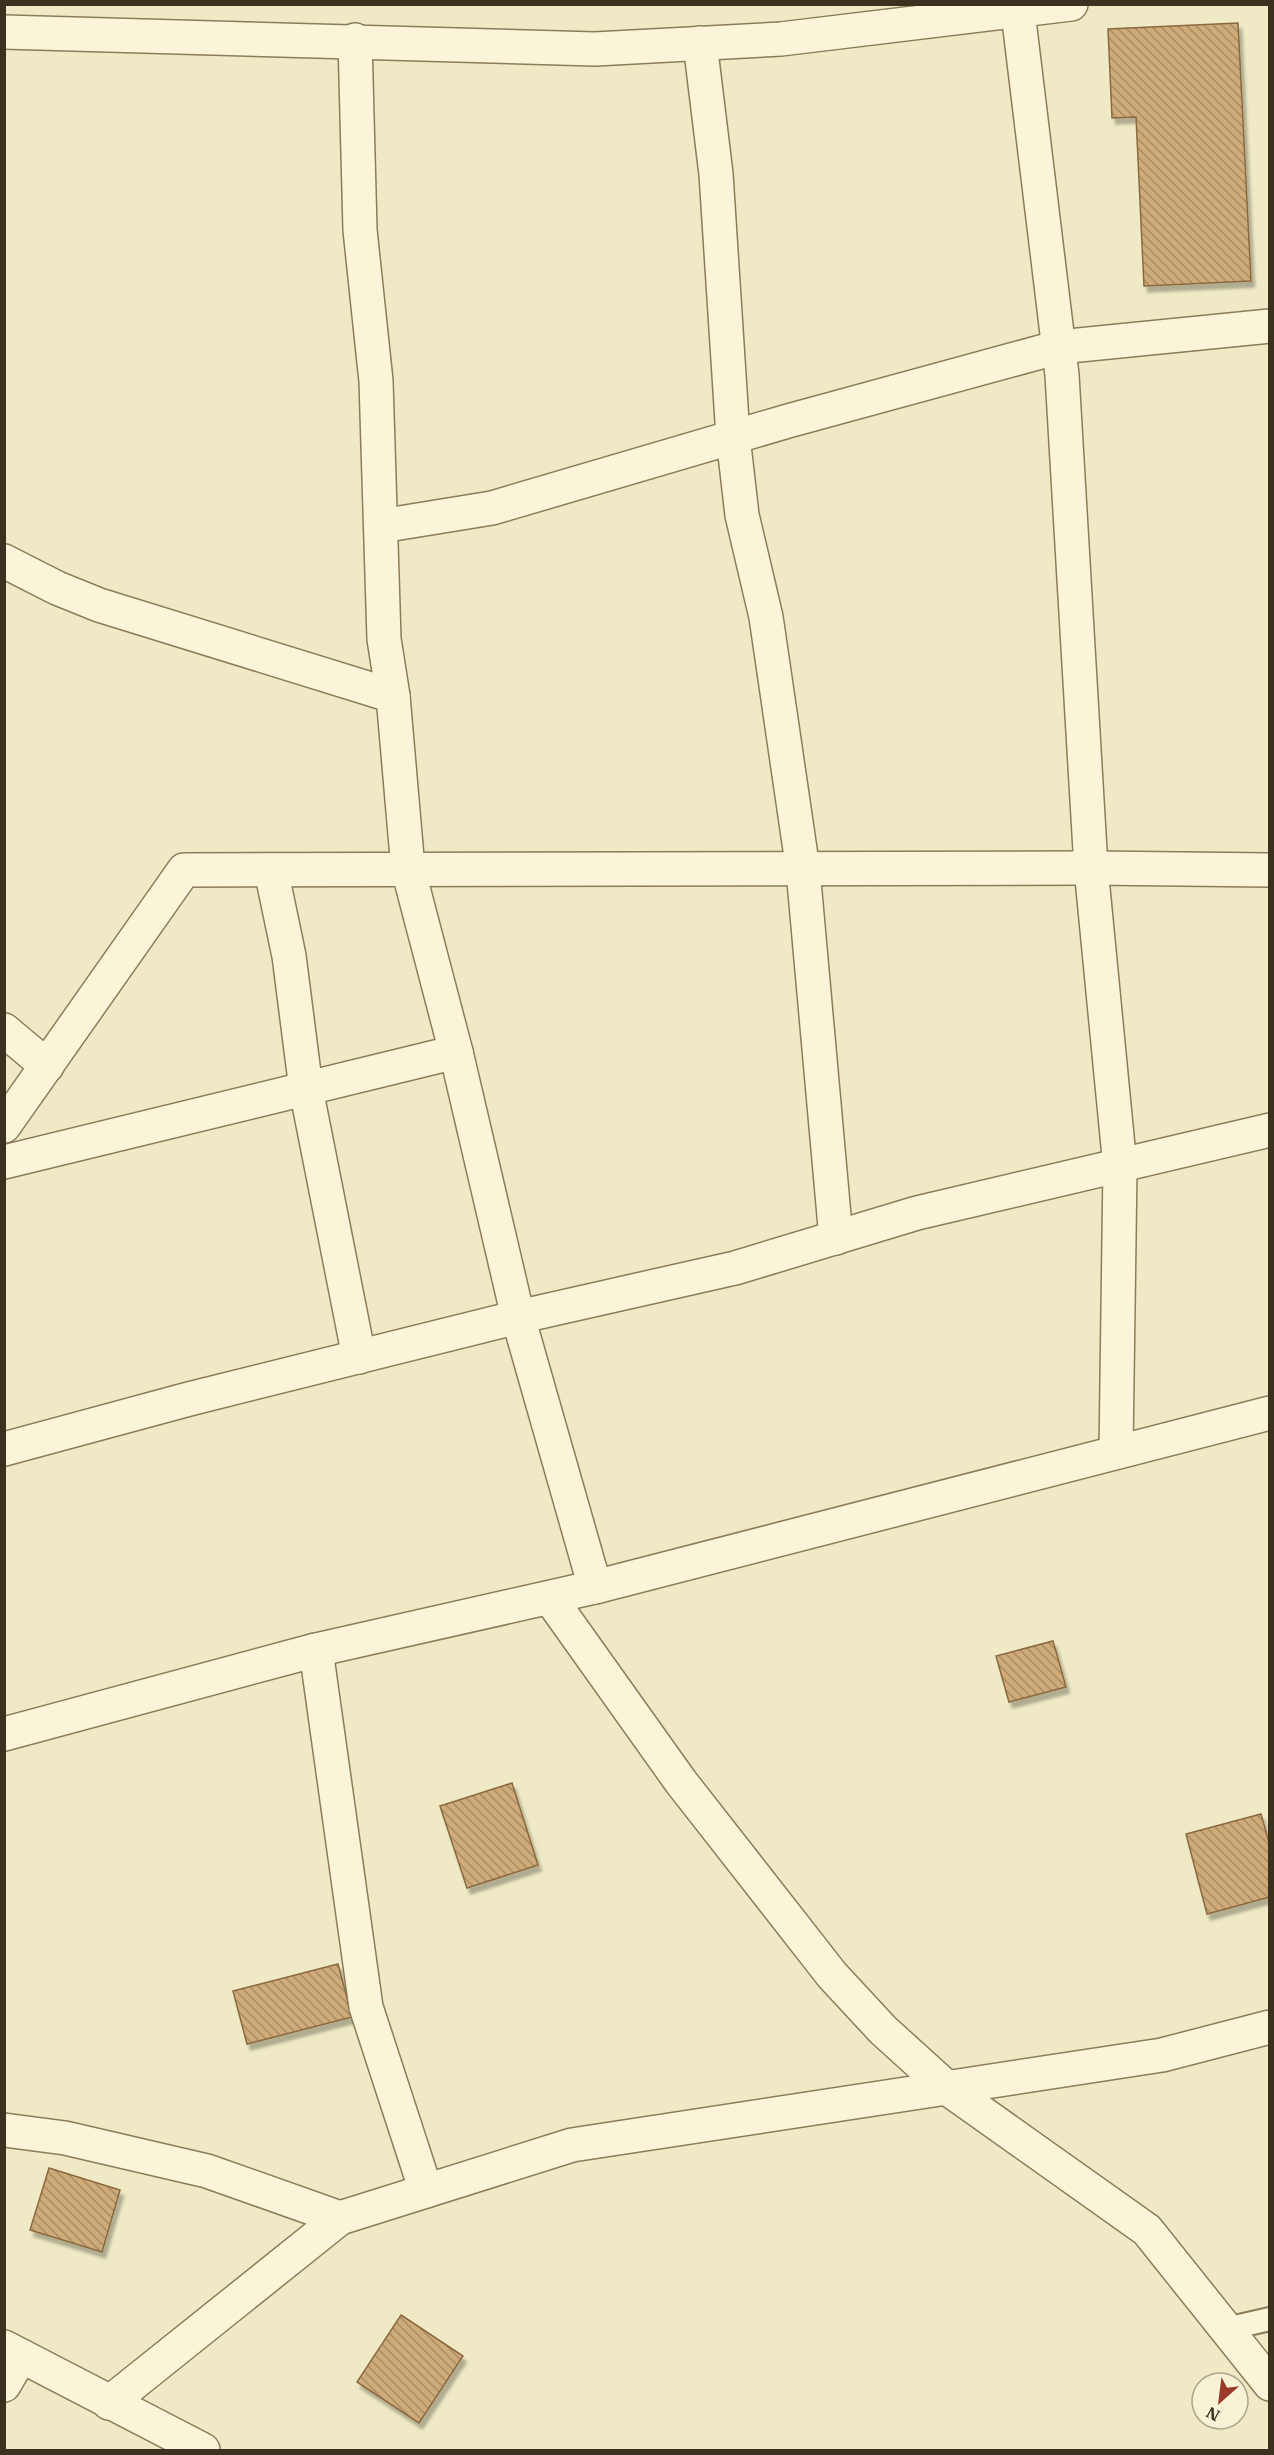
<svg xmlns="http://www.w3.org/2000/svg" width="1274" height="2455" viewBox="0 0 1274 2455" font-family="'IBM Plex Serif',serif">
<style>
.building{fill:url(#building-back-hatch);stroke:#8b693f;stroke-width:1.5;filter:url(#shadow)}
.lines{fill:none;stroke-linecap:round;stroke-linejoin:round}
.lane-casing{stroke:#8b7c5a;stroke-width:26}
.street-casing{stroke:#8b7c5a;stroke-width:36}
.lane{stroke:#faf5d9;stroke-width:22}
.street{stroke:#faf5d9;stroke-width:33}
</style>
<defs>
<pattern id="building-back-hatch" width="6" height="6" patternUnits="userSpaceOnUse" patternTransform="scale(1.5)"><rect width="6" height="6" fill="#cfab7a"/><path d="M-1 5l2 2M0 0l6 6M5-1l2 2" fill="none" stroke="#a98c63"/></pattern>
<filter id="shadow"><feDropShadow dx="3.5" dy="6" stdDeviation="1.5" flood-color="#0004"/></filter>
</defs>
<rect width="100%" height="100%" fill="#efeac5"/>
<g class="building">
<polygon points="1238,23 1251,281 1144,286 1136,117 1112,118 1108,29"/>
<polygon points="1053,1641 1066,1687 1009,1702 996,1656"/>
<polygon points="512,1783 538,1865 467,1888 440,1806"/>
<polygon points="1261,1814 1270,1846 1270,1897 1207,1914 1186,1834"/>
<polygon points="338,1964 352,2017 247,2044 233,1991"/>
<polygon points="49,2168 120,2190 102,2252 30,2230"/>
<polygon points="401,2315 463,2356 419,2423 357,2382"/>
</g>
<g class="lines">
<defs>
<polyline id="lane" points="1226,2329 1270,2319"/>
<g id="street">
<polyline points="1017,4 1062,375 1091,868 1120,1167 1116,1451"/>
<polyline points="4,32 595,49 781,39 1071,4"/>
<polyline points="355,40 360,230 376,381 384,639 393,696 408,869 456,1052 518,1317 595,1587"/>
<polyline points="700,43 716,174 733,437 742,515 766,617 803,870 836,1238"/>
<polyline points="381,526 492,508 788,421 1059,347 1270,326"/>
<polyline points="4,561 57,588 99,605 393,696"/>
<polyline points="271,870 289,956 306,1089 359,1357"/>
<polyline points="4,1030 47,1066"/>
<polyline points="4,1126 184,870 1091,868 1270,870"/>
<polyline points="4,1162 456,1052"/>
<polyline points="4,1449 189,1399 518,1317 735,1268 917,1213 1270,1130"/>
<polyline points="550,1598 681,1782 832,1975 883,2030 947,2088 1147,2230 1270,2384"/>
<polyline points="316,1650 366,2007 426,2191"/>
<polyline points="4,1734 316,1650 595,1587 1270,1413"/>
<polyline points="4,2130 65,2138 207,2171 340,2218"/>
<polyline points="4,2347 203,2450"/>
<polyline points="4,2385 21,2356"/>
<polyline points="109,2403 340,2218 572,2145 1162,2055 1270,2027"/>
</g>
</defs>
<use href="#lane" class="lane-casing"/>
<use href="#street" class="street-casing"/>
<use href="#lane" class="lane"/>
<use href="#street" class="street"/>
</g>
<rect width="1274" height="2455" fill="none" stroke="#3b311f" stroke-width="12"/>
<g transform="translate(1220 2401) rotate(208)"><circle r="28" fill="#f7f2d5" stroke="#aca58c" stroke-width="1.5"/>
<path d="M0-4.5L10 22L0 15L-10 22Z" fill="#9c3a29"/>
<text y="-9" font-size="16" font-weight="bold" text-anchor="middle" fill="#3b311f">N</text>
</g>
</svg>
